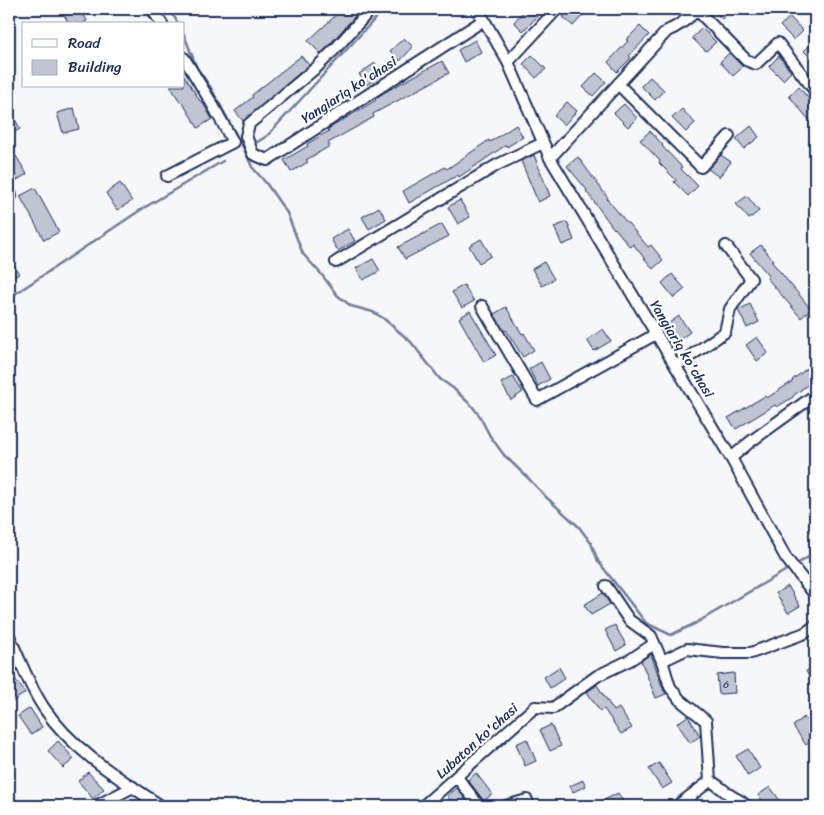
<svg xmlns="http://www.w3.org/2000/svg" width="824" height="815" viewBox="0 0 824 815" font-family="Sriracha,sans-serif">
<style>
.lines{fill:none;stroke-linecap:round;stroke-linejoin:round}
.stream{stroke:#707c99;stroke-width:2.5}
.building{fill:#c0c4d3;stroke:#1b2f5e}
.street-casing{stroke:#1b2f5e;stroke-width:14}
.street{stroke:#fff;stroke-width:10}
.labels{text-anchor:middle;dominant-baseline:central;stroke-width:4.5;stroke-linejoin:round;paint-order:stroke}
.number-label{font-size:11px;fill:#44547b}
.street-label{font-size:14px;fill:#1b2f5e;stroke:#fff}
</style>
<rect width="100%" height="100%" fill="#f6f7f9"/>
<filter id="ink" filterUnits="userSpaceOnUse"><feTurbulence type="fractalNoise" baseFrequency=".02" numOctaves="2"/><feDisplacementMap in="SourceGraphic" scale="10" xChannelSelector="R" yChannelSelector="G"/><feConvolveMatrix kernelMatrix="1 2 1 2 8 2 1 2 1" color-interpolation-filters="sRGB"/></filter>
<g filter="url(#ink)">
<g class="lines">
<g class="stream">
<polyline points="167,9 175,18 178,24"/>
<polyline points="184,35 197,68 211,88 244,149 252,167 266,183 287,213 303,254 322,275 337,295 351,306 373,312 383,318 411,342 440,379 453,388 472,406 479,415 490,436 504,455 530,480 546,497 579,527 591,543 598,561 646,623 671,635 696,623 790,568"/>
<polyline points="254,144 267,136 384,9"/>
<polyline points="9,298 142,209 223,161"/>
<polyline points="795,565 815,553"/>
</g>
</g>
<g class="building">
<polygon points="61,9 81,9 87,21 81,24 69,24"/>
<polygon points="340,9 347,9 355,16 321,54 308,41 335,16 335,15"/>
<polygon points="526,9 528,9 537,17 523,31 514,22"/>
<polygon points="570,9 582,9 586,12 573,26 563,17"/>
<polygon points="711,9 730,9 722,19"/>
<polygon points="790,17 803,31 794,40 780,26"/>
<polygon points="640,26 649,35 629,56 631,58 617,72 608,62 628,41 626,40"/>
<polygon points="702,28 716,42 706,51 692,38"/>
<polygon points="404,38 413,47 400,61 390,51"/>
<polygon points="475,40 481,52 464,62 458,50"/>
<polygon points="815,40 815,62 804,51"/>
<polygon points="729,53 743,67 733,76 720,62"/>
<polygon points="532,55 546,69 536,78 523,64"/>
<polygon points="301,56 309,65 243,121 235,111 253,97 252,95"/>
<polygon points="779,56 791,72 783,80 769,66"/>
<polygon points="442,61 449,73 373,114 374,117 328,143 330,146 306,160 308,162 291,172 284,160 308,146 307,144 329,131 328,129 376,100 375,99 385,92"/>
<polygon points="375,63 382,75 366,85 359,74"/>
<polygon points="596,73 606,82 593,96 583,87"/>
<polygon points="184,75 200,101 202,101 212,119 198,128 182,102 181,103 170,86 184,86"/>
<polygon points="650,77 664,90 655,100 641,86"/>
<polygon points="799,87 815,106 815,127 789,96"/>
<polygon points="567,102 577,111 564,125 554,116"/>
<polygon points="624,104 637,118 628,127 614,113"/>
<polygon points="9,107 20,129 9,135"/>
<polygon points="74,108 79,129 63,133 57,113"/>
<polygon points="682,109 695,123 686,132 672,118"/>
<polygon points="516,125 523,137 507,147 506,145 459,177 458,175 409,203 403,191 445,167 447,169 489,140 490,142"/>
<polygon points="751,126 759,137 744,149 736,139"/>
<polygon points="650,131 663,145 662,146 682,167 681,169 698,186 688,196 674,182 676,180 659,163 660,161 640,140"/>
<polygon points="534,155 550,196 538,202 521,161"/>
<polygon points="721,155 731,162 719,177 708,169"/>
<polygon points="16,156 27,174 12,183 9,177 9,160"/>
<polygon points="578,157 608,198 607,199 628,224 628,223 648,247 651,245 663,260 653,269 633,244 630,247 615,228 614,229 586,191 587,190 567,166"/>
<polygon points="120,183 132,201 117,210 106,193"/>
<polygon points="35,188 59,232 44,240 20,196"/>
<polygon points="747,196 759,211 749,219 736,204"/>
<polygon points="460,200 470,217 458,224 448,207"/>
<polygon points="379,207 386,219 369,229 362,217"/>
<polygon points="567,222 574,240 562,245 554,227"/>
<polygon points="442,224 449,236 405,259 398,247"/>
<polygon points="348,229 355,241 338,251 331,239"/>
<polygon points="481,239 491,256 479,263 469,246"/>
<polygon points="761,245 773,260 771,261 811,309 801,318 767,278 769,276 750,253"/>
<polygon points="9,255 19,274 9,280"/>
<polygon points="373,259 380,271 363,280 356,268"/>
<polygon points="544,262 554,279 542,286 532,269"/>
<polygon points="672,274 685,289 674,298 662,283"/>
<polygon points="464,285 474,301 462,308 452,292"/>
<polygon points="750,304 759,322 747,328 738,310"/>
<polygon points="506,307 522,334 524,333 534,350 523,357 506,330 504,331 494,314"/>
<polygon points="470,311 496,355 484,362 459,318"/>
<polygon points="679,316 690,332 679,340 668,324"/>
<polygon points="603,329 611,341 594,351 587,340"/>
<polygon points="757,337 768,353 757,361 746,345"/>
<polygon points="541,362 550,379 538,386 529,369"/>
<polygon points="815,362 815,379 793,396 793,397 777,407 775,405 736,429 728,418 765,396 767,398 793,381 792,380"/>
<polygon points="513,377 523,392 511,400 501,383"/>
<polygon points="788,586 800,606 788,613 776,593"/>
<polygon points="603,593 610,604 591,615 584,605"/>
<polygon points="615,625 626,645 616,651 605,630"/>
<polygon points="651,654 663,689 666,694 656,698 641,661"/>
<polygon points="815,666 815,688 806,671"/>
<polygon points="559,667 565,678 550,688 544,677"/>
<polygon points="9,670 25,693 9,704"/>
<polygon points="734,673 735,693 719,694 717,675"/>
<polygon points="597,685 614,711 619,708 632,728 621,734 604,709 600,711 587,692"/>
<polygon points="30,708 42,727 31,735 18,716"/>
<polygon points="688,716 700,736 690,743 677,723"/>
<polygon points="804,717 815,733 815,738 806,745 793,726"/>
<polygon points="551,725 561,746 550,751 540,730"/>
<polygon points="527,739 536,761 525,766 516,744"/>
<polygon points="58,741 74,759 63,768 48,751"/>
<polygon points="748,749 760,768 748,776 736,756"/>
<polygon points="659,763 672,783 662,789 649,769"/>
<polygon points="88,772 104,789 93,799 78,781"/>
<polygon points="476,773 492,794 484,801 468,780"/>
<polygon points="583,780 586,786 573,792 570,786"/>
<polygon points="770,787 784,806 766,806 758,795"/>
<polygon points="457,788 471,806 455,806 447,796"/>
<polygon points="618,793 624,803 619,806 593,806"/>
</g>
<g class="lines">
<defs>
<g id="street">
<polyline points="152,9 162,24"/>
<polyline points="371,9 336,48 317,67 249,124 246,136 253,154 267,160 484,20"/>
<polyline points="476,9 484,20 508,62 550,158 731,458 786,558 815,595"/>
<polyline points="697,10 746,60 756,64 778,43 815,91"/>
<polyline points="508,62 557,9"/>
<polyline points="618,84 701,167 729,136"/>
<path d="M550,158l117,-127c13,-5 22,-13 31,-22"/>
<polyline points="167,176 233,142 211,102 184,58"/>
<polyline points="9,192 11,196"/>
<polyline points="336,262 497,165 543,143"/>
<polyline points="482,306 537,400 656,334"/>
<polyline points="676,366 725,332 730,309 751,279 726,246"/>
<polyline points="731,458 750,442 815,395"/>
<polyline points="606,586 629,620 651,636 662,661 670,687 680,700 706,721 710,781"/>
<path d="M9,636c11,24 20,50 35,72 29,43 75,70 117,98"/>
<polyline points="662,661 687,649 723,653 751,653 805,633 815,626"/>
<polyline points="457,777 479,806"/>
<path d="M710,781c9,4 12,9 20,14 5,4 12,5 16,11"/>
<polyline points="96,806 133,787"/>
<polyline points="423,806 535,707 553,708 597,676 630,660 654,644"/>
<polyline points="506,806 527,800"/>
<polyline points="677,806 710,781"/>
</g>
</defs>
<use href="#street" class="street-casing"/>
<use href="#street" class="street"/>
</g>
</g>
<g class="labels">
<g class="number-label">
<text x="726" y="684">6</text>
</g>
<g class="street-label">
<text transform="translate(349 90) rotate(-33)">Yangiariq ko'chasi</text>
<text transform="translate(682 349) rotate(59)">Yangiariq ko'chasi</text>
<text transform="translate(477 741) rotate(-42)">Lubaton ko'chasi</text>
</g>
</g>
<rect width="824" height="815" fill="none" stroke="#fff" stroke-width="30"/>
<rect x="15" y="15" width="794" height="785" fill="none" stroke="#1b2f5e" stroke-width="2" filter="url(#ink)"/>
<rect x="22" y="22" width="162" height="65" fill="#ffffff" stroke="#a4acbf"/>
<rect x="32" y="39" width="25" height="8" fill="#ffffff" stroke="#a4acbf"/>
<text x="68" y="48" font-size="15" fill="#1b2f5e">Road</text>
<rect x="32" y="60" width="25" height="15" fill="#c0c4d3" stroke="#a4acbf"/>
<text x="68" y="72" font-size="15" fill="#1b2f5e">Building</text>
</svg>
